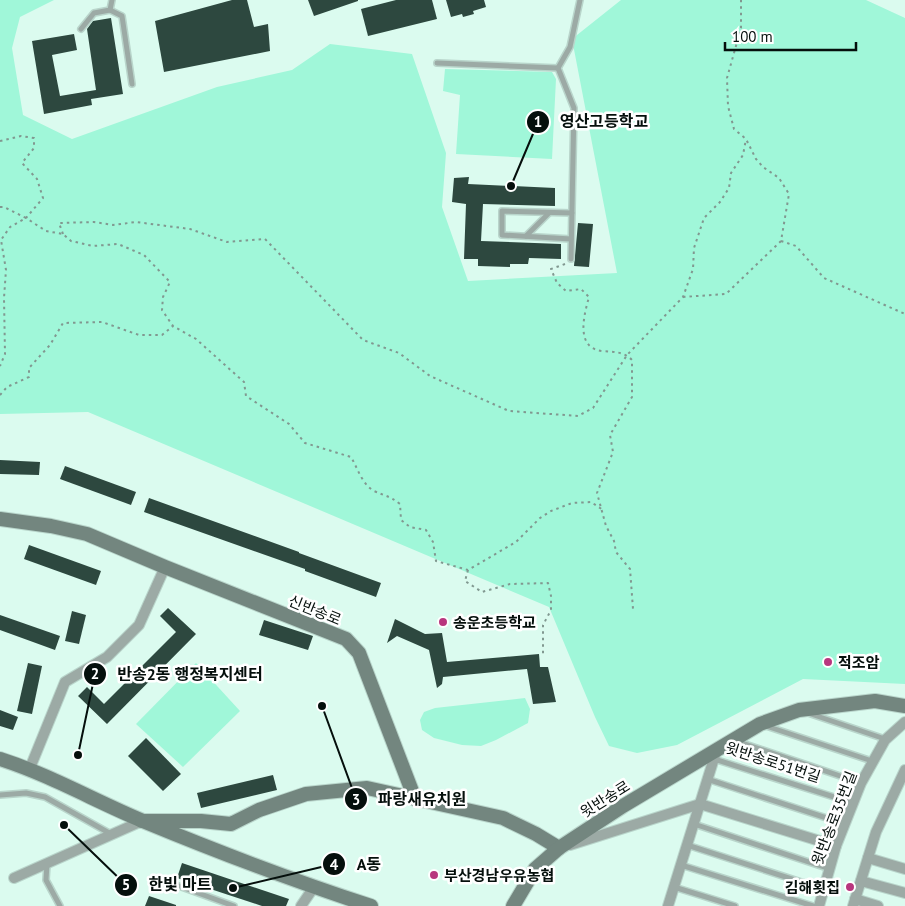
<svg xmlns="http://www.w3.org/2000/svg" width="905" height="906" viewBox="0 0 905 906" font-family="'PT Sans','Noto Sans KR',sans-serif">
<style>
.green{fill:#a0f7d9}
.building{fill:#2d483f}
.lines{fill:none;stroke-linecap:round;stroke-linejoin:round}
.service-casing{stroke:#b9d5cb;stroke-width:8}
.minor-casing{stroke:#b9d5cb;stroke-width:12}
.secondary-casing{stroke:#b9d5cb;stroke-width:16}
.path{stroke:#819890;stroke-width:2;stroke-dasharray:2.5 4;stroke-linecap:butt}
.service{stroke:#9caaa5;stroke-width:5}
.minor{stroke:#9caaa5;stroke-width:10}
.secondary{stroke:#73867f;stroke-width:14}
.poi-dot{fill:#b8367e;stroke:#fff;stroke-width:2}
.labels{text-anchor:middle;dominant-baseline:central;stroke-width:5;stroke-linejoin:round;paint-order:stroke}
.street-label{font-size:15px;fill:#050f0c;stroke:#fff}
.poi-label{font-size:15px;font-weight:bold;fill:#050f0c;stroke:#fff;text-anchor:start}
.leader{fill:none;stroke:#050f0c;stroke-width:2}
.callout-dot{fill:#050f0c;stroke:#fff;stroke-width:2}
.mark-label{font-size:15px;text-anchor:middle;font-weight:bold;fill:#fff}
.callout-label{font-size:16px;text-anchor:middle;font-weight:bold;fill:#050f0c;stroke:#fff;stroke-width:5;stroke-linejoin:round;paint-order:stroke}
</style>
<rect width="100%" height="100%" fill="#dbfbef"/>
<g class="green">
<polygon points="0,0 54,0 20,17 12,48 23,115 72,139 217,87 292,70 330,44 412,54 446,153 442,207 468,281 617,273 572,39 621,0 866,0 905,18 905,684 803,679 677,745 637,753 609,746 595,717 549,607 88,412 0,414"/>
<polygon points="445,69 552,72 556,79 552,159 456,154 460,95 443,91"/>
<polygon points="196,663 240,711 183,767 136,724"/>
<polygon points="525,698 530,709 528,723 496,740 481,746 462,745 434,738 422,730 420,720 424,712 435,708"/>
</g>
<g class="building">
<polygon points="232,0 247,0 254,27 268,24 270,51 164,72 155,21"/>
<polygon points="308,0 358,0 358,1 314,16"/>
<polygon points="396,0 432,0 437,19 368,36 361,9"/>
<polygon points="446,0 484,0 486,7 473,11 474,14 463,17 462,14 451,17"/>
<polygon points="111,18 123,94 91,99 92,105 44,114 32,41 74,34 77,50 52,55 60,96 96,90 87,29 93,21"/>
<polygon points="469,177 468,184 555,188 555,206 483,204 481,241 561,244 561,259 529,258 528,264 510,264 510,267 478,266 478,259 464,259 466,204 452,202 454,178"/>
<polygon points="578,223 593,224 589,267 574,266"/>
<polygon points="0,460 40,462 39,475 0,474"/>
<polygon points="65,466 136,492 131,505 60,479"/>
<polygon points="149,498 299,552 299,553 381,583 376,597 305,571 305,569 144,512"/>
<polygon points="29,545 101,571 96,585 24,559"/>
<polygon points="168,608 196,634 107,724 78,696 87,687 104,704 176,632 160,616"/>
<polygon points="72,611 86,615 79,644 65,641"/>
<polygon points="0,615 60,636 55,650 0,630"/>
<polygon points="395,619 425,634 442,633 447,662 539,654 540,667 548,667 556,702 533,704 527,669 443,677 442,684 437,688 429,650 397,636 387,643"/>
<polygon points="264,620 313,636 308,650 259,635"/>
<polygon points="28,663 42,666 32,714 17,711"/>
<polygon points="0,710 18,717 13,730 0,726"/>
<polygon points="146,738 181,774 163,791 128,756"/>
<polygon points="273,775 277,790 201,808 197,793"/>
<polygon points="182,863 289,899 286,906 262,906 177,878"/>
<polygon points="149,896 176,905 176,906 145,906"/>
</g>
<g class="lines">
<defs>
<g id="service">
<polyline points="110,10 122,16 132,84"/>
<polyline points="81,29 94,13 110,10 112,0"/>
<polyline points="437,63 558,68"/>
<polyline points="526,236 549,213"/>
<polyline points="571,239 502,235 502,211 572,213"/>
<polyline points="571,259 574,108 558,68 570,47 580,0"/>
<polyline points="808,713 885,739"/>
<polyline points="766,726 872,761"/>
<polyline points="736,741 861,783"/>
<polyline points="714,759 853,803"/>
<polyline points="707,779 845,824"/>
<polyline points="0,795 26,793 45,797 111,834"/>
<polyline points="694,824 830,869"/>
<polyline points="687,845 823,889"/>
<polyline points="47,864 46,880 60,906"/>
<polyline points="681,865 813,906"/>
<polyline points="176,885 234,906"/>
<polyline points="674,887 735,906"/>
</g>
<g id="minor">
<polyline points="30,768 65,682 107,657 139,625 165,567"/>
<polyline points="570,845 700,804 836,846"/>
<polyline points="868,858 905,869"/>
<polyline points="14,878 142,821"/>
<polyline points="861,881 905,893"/>
<polyline points="855,899 878,906"/>
<polyline points="301,906 314,887"/>
<polyline points="668,906 716,752"/>
<polyline points="819,906 836,846 861,783 885,740 905,722"/>
<polyline points="853,906 876,832 905,770"/>
</g>
<g id="secondary">
<polyline points="0,519 51,526 87,534 165,567 346,639 359,653 415,799"/>
<path d="M0,759c50,16 95,42 143,62 75,31 151,60 228,85"/>
<polyline points="142,821 201,821 231,824 259,810 306,794 367,788 503,818 536,834 559,848"/>
<polyline points="513,906 535,869 559,848 623,806 760,724 799,710 875,701 905,706"/>
</g>
</defs>
<use href="#service" class="service-casing"/>
<use href="#minor" class="minor-casing"/>
<use href="#secondary" class="secondary-casing"/>
<g class="path">
<path d="M0,141l21,-5 13,2v10l-12,15 15,16 6,19 -17,20 20,13 17,3 8,7 22,5 25,-2 26,11 26,27 -7,15 -1,13 11,16 23,13 48,43 2,14 43,28 16,19 46,14c7,12 11,27 23,34 11,5 16,5 26,13l1,16 9,7 16,3 7,12 3,19 32,9 48,-28 24,-24 11,-7 21,-8 19,-1 12,8"/>
<polyline points="0,207 4,207 26,218 10,227 1,240 6,270 4,298 5,354 0,366"/>
<polyline points="63,234 59,223 94,222 113,225 136,222 190,229 227,242 265,239 363,340 399,353 430,376 509,411 578,416 593,408 627,355 683,297 693,269 694,248 704,218 720,202 729,188 731,173 743,155 746,139"/>
<polyline points="781,241 796,246 824,278 905,314"/>
<path d="M565,264l-14,5 6,14 9,8 15,-2 8,8c-5,18 -14,51 13,54 11,1 21,0 30,9v37l-22,38 3,17 -16,41 9,33 8,15 2,11 14,17 3,40"/>
<polyline points="683,297 726,294 781,241 789,194 779,178 763,167 756,159 746,139 734,129 728,106 727,78 741,28 741,0"/>
<polyline points="0,395 7,387 29,377 29,368 50,345 63,323 102,322 139,335 162,335 173,326"/>
<polyline points="468,570 465,581 482,592 510,584 548,583 551,596 551,610 543,625 543,654"/>
</g>
<use href="#service" class="service"/>
<use href="#minor" class="minor"/>
<use href="#secondary" class="secondary"/>
</g>
<g class="poi-dot">
<circle cx="443" cy="622" r="5"/>
<circle cx="828" cy="662" r="5"/>
<circle cx="434" cy="875" r="5"/>
<circle cx="850" cy="887" r="5"/>
</g>
<g class="labels">
<g class="street-label">
<text transform="translate(315 610) rotate(22)">신반송로</text>
<text transform="translate(773 762) rotate(18)">윗반송로51번길</text>
<text transform="translate(605 799) rotate(-32)">윗반송로</text>
<text transform="translate(834 818) rotate(-69)">윗반송로35번길</text>
</g>
<g class="poi-label">
<text x="453" y="622">송운초등학교</text>
<text x="838" y="662">적조암</text>
<text x="444" y="875">부산경남우유농협</text>
<text x="840" y="887" text-anchor="end">김해횟집</text>
</g>
</g>
<path class="leader" d="M511 186L538 122M78 755L95 674M322 706L356 799M233 888L334 864M64 825L126 885"/>
<g class="callout-dot">
<circle cx="511" cy="186" r="5"/>
<circle cx="78" cy="755" r="5"/>
<circle cx="322" cy="706" r="5"/>
<circle cx="233" cy="888" r="5"/>
<circle cx="64" cy="825" r="5"/>
<circle cx="538" cy="122" r="12"/>
<circle cx="95" cy="674" r="12"/>
<circle cx="356" cy="799" r="12"/>
<circle cx="334" cy="864" r="12"/>
<circle cx="126" cy="885" r="12"/>
</g>
<g class="mark-label">
<text x="538" y="127">1</text>
<text x="95" y="679">2</text>
<text x="356" y="805">3</text>
<text x="334" y="870">4</text>
<text x="126" y="890">5</text>
</g>
<g class="callout-label">
<text x="604" y="127">영산고등학교</text>
<text x="190" y="680">반송2동 행정복지센터</text>
<text x="422" y="805">파랑새유치원</text>
<text x="369" y="870">A동</text>
<text x="180" y="890">한빛 마트</text>
</g>
<path d="M725 42v8h131v-8" fill="none" stroke="#050f0c" stroke-width="2.5"/>
<text x="732" y="42" font-size="15" fill="#050f0c" stroke="#ffffff" stroke-width="4" paint-order="stroke">100 m</text>
</svg>
